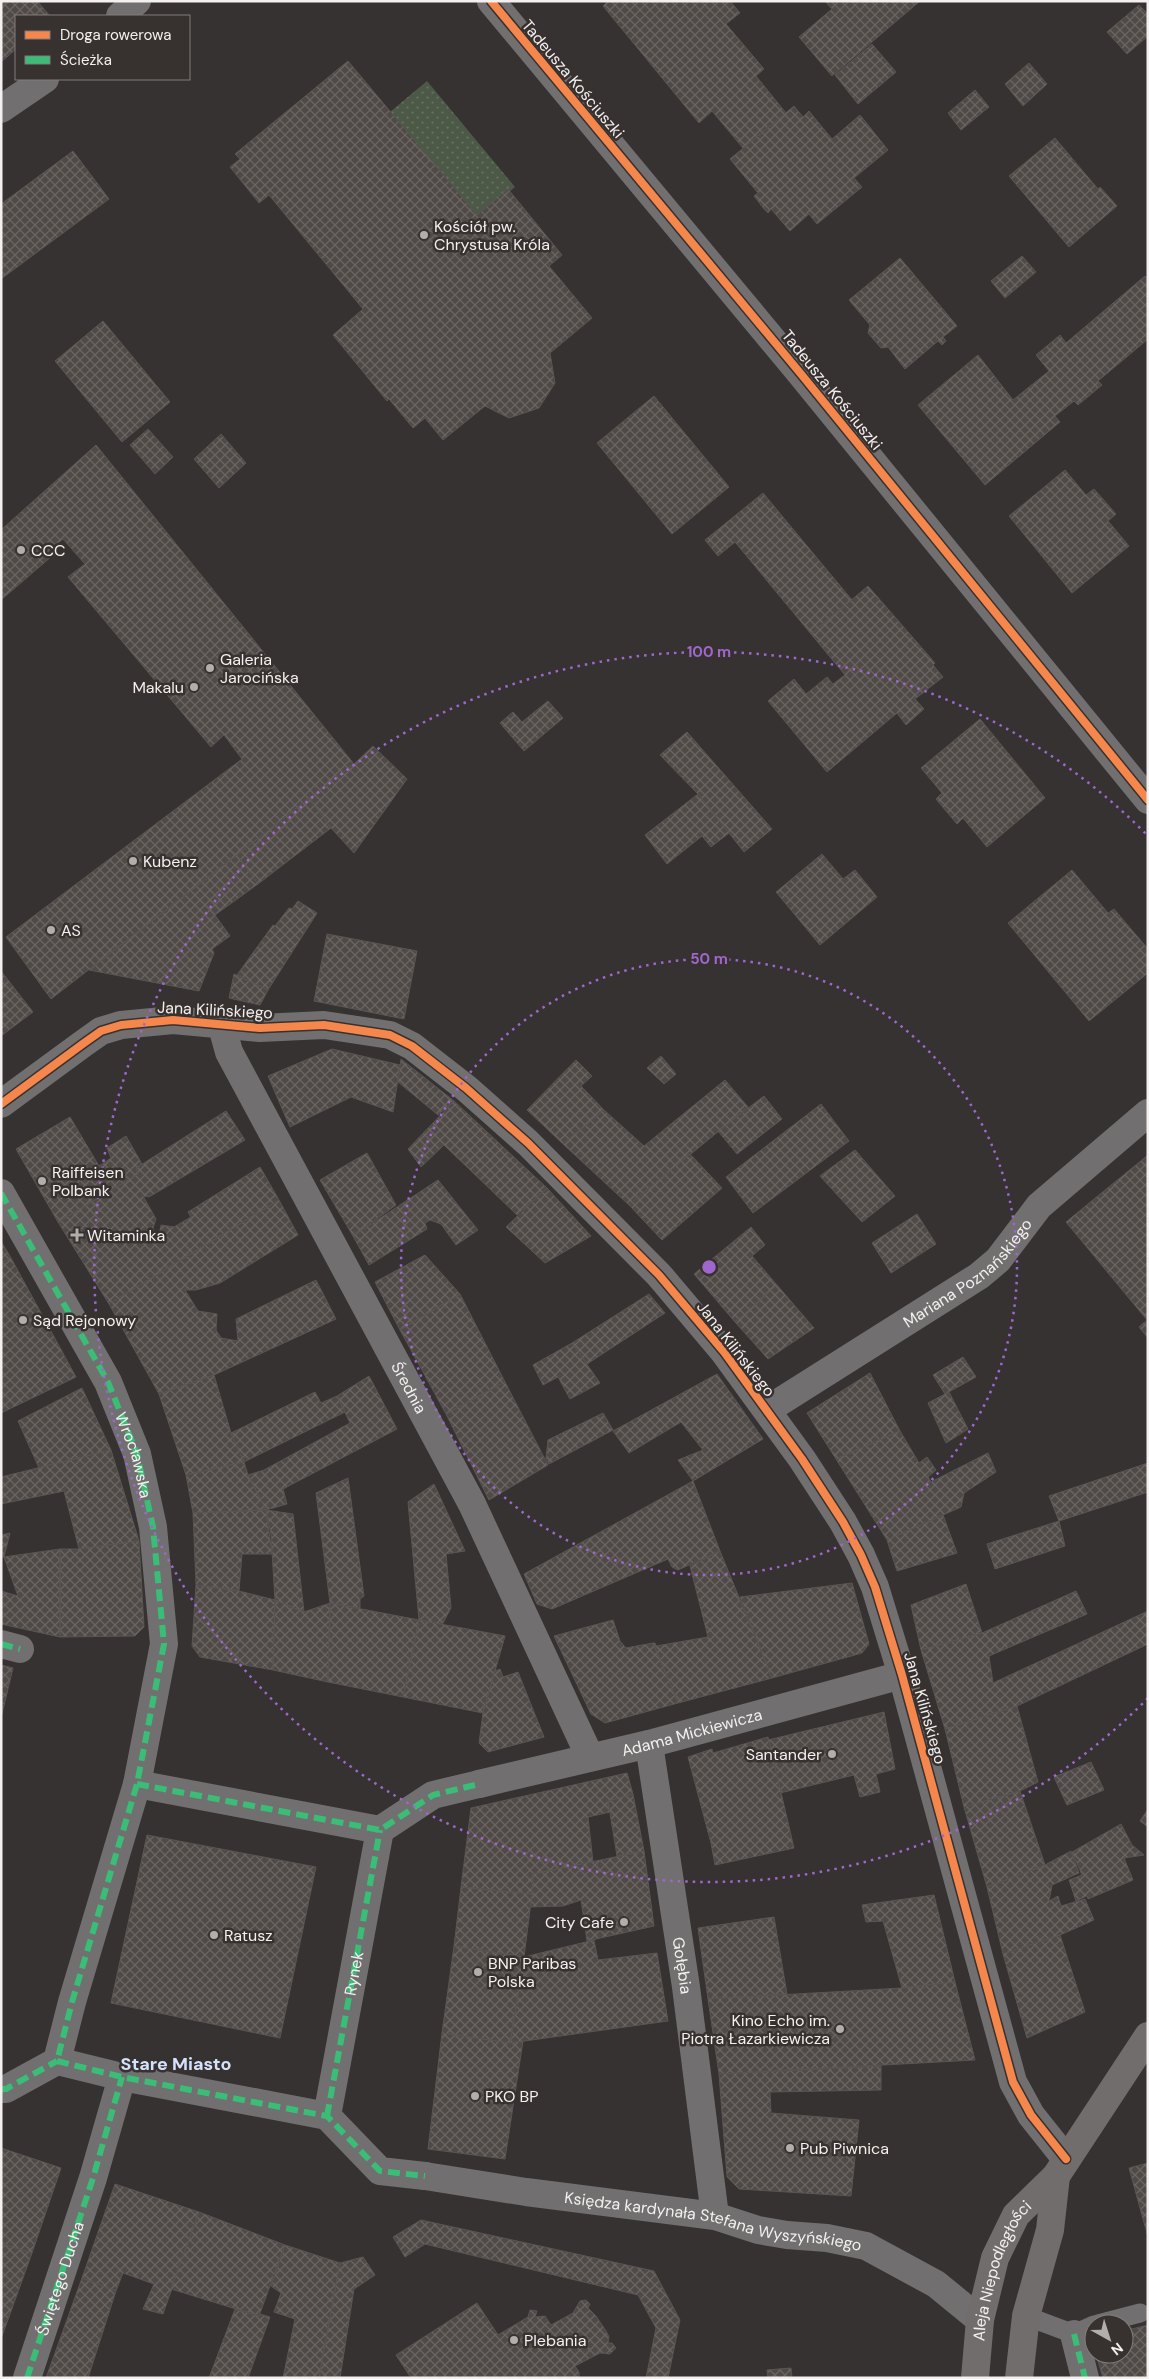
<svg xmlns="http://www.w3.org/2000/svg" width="1149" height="2379" viewBox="0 0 1149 2379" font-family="'DM Sans',sans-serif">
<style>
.park{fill:url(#park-dots)}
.building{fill:url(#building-cross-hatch);stroke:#585655}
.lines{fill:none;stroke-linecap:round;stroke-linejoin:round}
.service{stroke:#716f6f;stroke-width:19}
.pedestrian{stroke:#716f6f;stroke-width:28}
.minor{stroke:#716f6f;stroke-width:28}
.secondary{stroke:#716d6c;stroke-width:28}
.quiet{stroke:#3abd76;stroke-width:6;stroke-dasharray:12 6;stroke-linecap:butt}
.cycleway-casing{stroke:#37312f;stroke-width:11}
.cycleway{stroke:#f5874c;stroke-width:8}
.ring{fill:none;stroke:#9f67cd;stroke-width:2.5;stroke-dasharray:2.5 5}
.poi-dot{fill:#b1aeac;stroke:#37312f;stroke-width:2}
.labels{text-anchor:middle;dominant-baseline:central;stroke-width:5;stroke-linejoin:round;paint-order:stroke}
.street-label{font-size:16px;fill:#f4f0ef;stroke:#37312f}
.poi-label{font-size:16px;fill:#f4f0ef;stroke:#37312f;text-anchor:start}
.neighbourhood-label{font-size:18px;font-weight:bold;fill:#d2e1fc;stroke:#37312f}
.centre{fill:#9f67cd;stroke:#37312f;stroke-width:2.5}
.ring-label{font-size:15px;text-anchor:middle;font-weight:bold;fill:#9f67cd;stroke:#37312f;stroke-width:5;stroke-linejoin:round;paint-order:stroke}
</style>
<defs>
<pattern id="park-dots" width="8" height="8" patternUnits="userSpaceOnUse" patternTransform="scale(1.25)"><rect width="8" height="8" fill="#4c5947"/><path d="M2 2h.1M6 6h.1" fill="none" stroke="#667162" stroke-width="1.8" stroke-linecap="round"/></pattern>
<pattern id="building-cross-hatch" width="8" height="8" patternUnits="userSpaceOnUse" patternTransform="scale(1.25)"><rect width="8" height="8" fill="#504a47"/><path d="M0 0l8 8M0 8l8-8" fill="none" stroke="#6a6462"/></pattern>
</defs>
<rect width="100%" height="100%" fill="#353231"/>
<polygon class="park" points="427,81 515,187 479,218 390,112"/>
<g class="building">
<polygon points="1,1 37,1 50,16 16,16 16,49 1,62"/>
<polygon points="608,1 730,1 740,13 726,24 764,69 756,76 786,113 743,148 712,111 699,123 603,6"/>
<polygon points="825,1 920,1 832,76 799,37 832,9"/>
<polygon points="1139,5 1148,14 1148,36 1127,54 1107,32"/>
<polygon points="872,44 896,72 858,104 835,75"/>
<polygon points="348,61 477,215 508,189 562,255 549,266 592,318 550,353 555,383 539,408 509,418 485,406 443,440 425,418 413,428 389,399 387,401 333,335 363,309 269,195 259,203 230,167 240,159 235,154"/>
<polygon points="1029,63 1047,84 1023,106 1005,84"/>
<polygon points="975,90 989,107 961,130 948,113"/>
<polygon points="794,106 803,117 809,111 832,139 860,115 888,150 854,178 862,187 817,224 809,214 790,231 771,209 768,213 764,209 754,196 758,193 730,159"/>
<polygon points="1055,138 1098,189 1100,187 1117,206 1069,247 1009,176"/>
<polygon points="73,151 109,199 1,279 1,204"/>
<polygon points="1022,256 1036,272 1005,298 991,281"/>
<polygon points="900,258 957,326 943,337 946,341 942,345 938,341 905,369 888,347 881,348 868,333 870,325 849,300"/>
<polygon points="1145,276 1148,279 1148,339 1098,381 1102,385 1078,405 1074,401 1055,416 1060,422 985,485 918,405 978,355 1013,400 1049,371 1036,355 1060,335 1066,343"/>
<polygon points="103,321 170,402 122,442 55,361"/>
<polygon points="654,396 729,487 672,534 597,443"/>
<polygon points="148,429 173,457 155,474 130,445"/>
<polygon points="221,434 246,463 219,488 194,459"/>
<polygon points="96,445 354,764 51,999 6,937 242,759 224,735 211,747 68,577 85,564 63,539 48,552 52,556 1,600 1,530"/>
<polygon points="1065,470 1086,495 1094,489 1116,514 1108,521 1129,546 1072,593 1009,516"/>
<polygon points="763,493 852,600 811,634 735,542 718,556 705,540"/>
<polygon points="868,586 935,663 933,665 943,677 915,699 924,709 906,725 897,713 827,772 768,701 794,679 806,694 827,677 833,684 845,675 811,634"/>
<polygon points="548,701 563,718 524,751 500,723 513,712 522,722"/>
<polygon points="980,719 1045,798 987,847 963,818 957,824 936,799 942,793 921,768"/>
<polygon points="687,732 772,829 744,852 698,794 660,755"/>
<polygon points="373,746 407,779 354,853 331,828 309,798 354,764"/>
<polygon points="698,794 729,833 711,847 702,836 667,864 645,835"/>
<polygon points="309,798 331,828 258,884 237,855"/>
<polygon points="822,854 843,879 855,870 877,897 820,945 776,892"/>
<polygon points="237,855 258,884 215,915 230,936 212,949 214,953 199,991 89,970"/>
<polygon points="1072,870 1108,913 1114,909 1148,949 1148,973 1089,1021 1008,923"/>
<polygon points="298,901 317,913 268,990 237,975 273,925 275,926 289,908 292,909"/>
<polygon points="327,934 417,951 404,1019 314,1001"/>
<polygon points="1,971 33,1012 1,1036"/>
<polygon points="234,974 268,990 260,1005 229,998"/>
<polygon points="332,1049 400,1065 393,1112 351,1097 290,1127 268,1076"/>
<polygon points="661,1056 676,1074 664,1084 647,1068"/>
<polygon points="401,1059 454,1101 438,1115 398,1082"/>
<polygon points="576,1060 592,1076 581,1086 604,1110 563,1144 527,1110"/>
<polygon points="725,1080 748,1107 629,1205 563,1144 604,1110 644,1146"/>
<polygon points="764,1096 782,1119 737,1154 718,1131"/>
<polygon points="454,1101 547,1188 517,1215 444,1145 421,1167 408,1149"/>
<polygon points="821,1104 849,1141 753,1213 726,1177"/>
<polygon points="226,1111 245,1140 149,1197 143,1196 156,1219 153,1228 158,1240 161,1225 174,1227 191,1217 188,1212 260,1167 279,1200 109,1304 58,1222 138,1174 136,1168"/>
<polygon points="70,1117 99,1166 111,1158 107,1148 126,1136 142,1164 136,1168 138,1174 58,1222 16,1149"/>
<polygon points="855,1150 895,1196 862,1222 820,1176"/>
<polygon points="367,1153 396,1205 353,1236 320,1180"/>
<polygon points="690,1154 722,1188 662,1240 629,1205"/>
<polygon points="1148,1155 1148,1338 1139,1327 1147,1320 1066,1222"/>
<polygon points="438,1180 478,1230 456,1245 441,1224 430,1220 425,1223 427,1229 369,1265 353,1236"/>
<polygon points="547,1188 591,1236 545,1263 506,1227"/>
<polygon points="279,1200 298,1235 220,1283 196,1290 185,1290 198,1311 217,1314 216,1330 221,1338 238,1341 236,1319 316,1280 336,1319 214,1375 159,1394 109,1304"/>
<polygon points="917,1214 936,1244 891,1273 872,1243"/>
<polygon points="751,1227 765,1245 752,1256 777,1285 735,1322 694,1274"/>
<polygon points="1,1241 11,1258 1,1263"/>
<polygon points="425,1255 460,1294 400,1330 375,1282"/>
<polygon points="11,1258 76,1377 1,1413 1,1263"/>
<polygon points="777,1285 814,1328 768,1359 735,1322"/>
<polygon points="460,1294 505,1382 446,1414 400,1330"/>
<polygon points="649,1294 665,1313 587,1364 572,1343"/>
<polygon points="572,1343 600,1383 570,1399 558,1377 543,1385 533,1365"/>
<polygon points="963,1357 976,1377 945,1394 933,1375"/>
<polygon points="870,1373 900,1431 836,1459 807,1413"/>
<polygon points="717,1374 763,1439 693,1481 678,1460 703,1450 681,1422 629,1453 613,1431"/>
<polygon points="214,1375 231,1433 244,1462 186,1475 159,1394"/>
<polygon points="369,1376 397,1429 283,1489 287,1504 266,1510 248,1475 264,1470 350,1423 337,1396"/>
<polygon points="505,1382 548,1465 489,1500 446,1414"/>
<polygon points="82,1388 111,1450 39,1468 18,1421"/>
<polygon points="315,1392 321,1403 337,1396 345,1412 244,1462 231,1433"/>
<polygon points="949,1392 968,1429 946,1443 928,1403"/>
<polygon points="603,1413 613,1430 549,1464 546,1458 548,1440"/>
<polygon points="900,1431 919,1463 927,1457 936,1470 928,1477 931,1482 988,1453 996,1472 964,1493 961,1507 887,1540 836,1459"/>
<polygon points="111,1450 139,1541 79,1549 64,1491 1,1504 1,1477"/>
<polygon points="244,1462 248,1475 266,1510 193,1513 186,1475"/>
<polygon points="1148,1463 1148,1492 1059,1521 1049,1496"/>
<polygon points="348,1478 364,1596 360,1599 360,1608 330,1603 316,1493"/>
<polygon points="693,1481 720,1551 678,1570 672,1567 668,1559 552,1609 537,1604 524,1574"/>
<polygon points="434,1484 465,1551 446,1554 451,1608 442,1625 419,1620 408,1502"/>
<polygon points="266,1510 272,1554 242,1554 239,1591 196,1585 193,1513"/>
<polygon points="266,1510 293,1514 304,1612 275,1600 271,1535"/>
<polygon points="943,1515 957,1553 897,1571 887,1540"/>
<polygon points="1059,1521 1065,1546 995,1569 987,1544"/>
<polygon points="10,1533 4,1557 1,1557 1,1535"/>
<polygon points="139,1541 144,1627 135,1636 60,1637 60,1549 79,1549"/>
<polygon points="60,1549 60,1637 1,1624 1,1591 18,1596 4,1557"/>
<polygon points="720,1551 772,1678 678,1703 653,1643 655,1643 656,1646 708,1637 690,1566"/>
<polygon points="852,1583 869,1644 862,1653 772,1678 740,1597"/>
<polygon points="966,1584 982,1633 921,1650 911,1605"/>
<polygon points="196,1585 239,1591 275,1600 273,1670 200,1657 192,1646"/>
<polygon points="1076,1591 1087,1614 989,1656 993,1683 1148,1611 1148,1644 1017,1706 945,1729 921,1650 982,1633"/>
<polygon points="275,1600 304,1612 330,1603 328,1682 273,1670"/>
<polygon points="330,1603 419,1620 403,1697 328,1682"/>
<polygon points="419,1620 505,1636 483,1713 403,1697"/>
<polygon points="613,1620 620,1641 626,1648 653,1643 678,1703 605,1723 591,1714 554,1636"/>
<polygon points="1,1665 13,1668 1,1718"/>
<polygon points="500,1669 503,1677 518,1672 544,1737 488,1752 479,1743 483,1713 495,1671"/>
<polygon points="1017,1706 1038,1782 1020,1791 964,1807 945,1729"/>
<polygon points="884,1712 895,1769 876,1774 880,1792 860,1797 854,1775 780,1793 768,1740"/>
<polygon points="768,1737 794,1848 715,1865 711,1843 688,1757 712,1749 713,1753"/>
<polygon points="1091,1762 1104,1790 1067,1805 1054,1777"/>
<polygon points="627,1773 633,1794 608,1801 610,1812 588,1817 593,1862 533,1874 532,1894 461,1887 471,1808"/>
<polygon points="1020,1791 1045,1865 987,1887 964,1807"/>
<polygon points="633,1794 644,1851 617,1856 608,1801"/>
<polygon points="1148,1809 1148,1827 1140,1821"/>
<polygon points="1121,1824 1132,1845 1144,1855 1124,1858 1133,1880 1088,1899 1087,1896 1076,1901 1069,1880 1082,1875 1072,1852"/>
<polygon points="147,1835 316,1867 280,2038 111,2003"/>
<polygon points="644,1851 654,1926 587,1941 581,1900 563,1906 529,1907 532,1894 533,1874"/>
<polygon points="1071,1851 1079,1873 1052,1885 1049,1901 1058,1896 1061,1906 1085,1899 1094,1920 1060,1935 1003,1954 987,1887 1045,1865"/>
<polygon points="461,1887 532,1894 524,1957 454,1946"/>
<polygon points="934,1895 955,1982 902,1988 883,1921 866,1922 862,1905"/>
<polygon points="774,1917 787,1994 708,1999 698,1928"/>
<polygon points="1060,1935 1085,2012 1027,2038 1003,1954"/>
<polygon points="594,1940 598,1960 657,1953 668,2021 510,2043 524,1957"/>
<polygon points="454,1946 524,1957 510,2043 442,2033"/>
<polygon points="955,1982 975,2060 719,2074 708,1999 902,1988"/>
<polygon points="442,2033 510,2043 523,2041 505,2159 428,2149"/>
<polygon points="881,2066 881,2090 770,2092 771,2113 859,2120 851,2196 739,2189 727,2177 719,2074"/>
<polygon points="1,2148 61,2168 32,2253 2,2244 1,2246"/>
<polygon points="1148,2163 1148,2237 1129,2168"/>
<polygon points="115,2184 199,2212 163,2314 143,2309 154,2284 123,2273 116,2291 82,2278"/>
<polygon points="199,2212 285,2245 259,2316 171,2289"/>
<polygon points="421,2220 654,2271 680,2320 668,2378 646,2378 656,2328 638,2295 425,2244 405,2257 393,2237"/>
<polygon points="2,2244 32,2253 1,2339 1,2246"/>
<polygon points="285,2245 340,2263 319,2378 283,2378 295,2319 274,2312 281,2293 271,2286"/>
<polygon points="363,2257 375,2275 354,2289 340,2378 319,2378 340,2263"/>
<polygon points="82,2278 116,2291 89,2375 88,2378 46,2378"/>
<polygon points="586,2300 590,2304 588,2308 596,2316 606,2331 609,2337 608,2343 612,2343 616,2348 610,2354 600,2353 575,2366 579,2372 579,2378 411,2378 396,2355 477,2303 498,2335 528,2317 530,2310 537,2311 535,2317 545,2316 551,2325 573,2313 580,2301"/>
<polygon points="235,2309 259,2316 260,2314 270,2317 248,2378 209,2378"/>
<polygon points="1148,2325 1148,2378 1103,2378 1096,2354 1124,2354 1124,2331"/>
<polygon points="791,2368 792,2378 768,2378 767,2370"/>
</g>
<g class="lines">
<g class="service">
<polyline points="1026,2316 1074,2334 1094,2325"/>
<polyline points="1098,2324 1140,2313"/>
</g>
<g class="pedestrian">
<path id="s1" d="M1,1193l107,189 29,72 16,73 11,117 -27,140 -65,218 -15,59 65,16 205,39 53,55 45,5"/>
<polyline points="1,1644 20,1649"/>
<polyline points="137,1784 380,1830 433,1795 479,1784"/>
<polyline points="1,2089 6,2089 57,2061"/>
<polyline points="327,2116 380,1830"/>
<polyline points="1074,2334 1085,2378"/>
<polyline points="27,2378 93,2178 122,2077"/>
</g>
<g class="minor">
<polyline points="491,1 801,374 1148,800"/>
<polyline points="120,16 137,1"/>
<polyline points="1,109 45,79"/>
<path id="s2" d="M221,1023l8,29 243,452 118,253"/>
<polyline points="1,1104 84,1043 101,1031 121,1025 173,1020 260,1028 324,1025 390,1035 412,1046 466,1088 528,1143 659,1275 724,1352 802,1459 843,1522 861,1555 875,1587 902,1675 1013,2082 1031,2115 1066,2159"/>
<path id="s3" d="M767,1410l212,-134 19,-16 41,-54 109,-93"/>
<path id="s4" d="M649,1744l37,243 29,229"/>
<path id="s5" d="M479,1784l170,-40 253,-69"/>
<path id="s6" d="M425,2176l101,16 189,24 43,14 29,5 40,3 39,8 70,38 44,36"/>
</g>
<g class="secondary">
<path id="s7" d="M975,2378l5,-58 15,-62 21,-43 40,-39 92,-140"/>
<polyline points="1019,2378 1026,2316 1050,2230 1056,2176"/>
</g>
<g class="quiet">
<polyline points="1,1193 108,1382 137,1454 153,1527 164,1644 137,1784 72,2002 57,2061 122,2077 327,2116 380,2171 425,2176"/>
<polyline points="1,1644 20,1649"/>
<polyline points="137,1784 380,1830 433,1795 479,1784"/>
<polyline points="1,2089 6,2089 57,2061"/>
<path id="s8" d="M327,2116l53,-286"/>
<polyline points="1074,2334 1085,2378"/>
<path id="s9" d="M27,2378l66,-200 29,-101"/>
</g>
<defs>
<g id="cycleway">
<polyline points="491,1 801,374 1148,800"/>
<polyline points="1,1104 84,1043 101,1031 121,1025 173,1020 260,1028 324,1025 390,1035 412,1046 466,1088 528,1143 659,1275 724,1352 802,1459 843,1522 861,1555 875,1587 902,1675 1013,2082 1031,2115 1066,2159"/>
</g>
</defs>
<use href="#cycleway" class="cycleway-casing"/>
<use href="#cycleway" class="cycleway"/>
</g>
<g class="ring">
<circle cx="709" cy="1267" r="308"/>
<path d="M1148 1698A615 615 0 1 1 1148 836"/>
</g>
<g class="poi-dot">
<circle cx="424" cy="235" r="5"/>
<circle cx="21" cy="550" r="5"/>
<circle cx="210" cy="668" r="5"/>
<circle cx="194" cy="687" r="5"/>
<circle cx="133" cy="861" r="5"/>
<circle cx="51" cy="930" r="5"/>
<circle cx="42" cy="1181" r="5"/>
<path d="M74.5 1227.5h5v5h5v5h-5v5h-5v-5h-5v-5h5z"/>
<circle cx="23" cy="1320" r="5"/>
<circle cx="832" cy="1754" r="5"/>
<circle cx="624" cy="1922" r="5"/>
<circle cx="214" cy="1935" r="5"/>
<circle cx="478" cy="1972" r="5"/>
<circle cx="840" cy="2029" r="5"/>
<circle cx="475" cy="2096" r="5"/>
<circle cx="790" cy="2148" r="5"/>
<circle cx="514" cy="2340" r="5"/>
</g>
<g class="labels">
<g class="street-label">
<text transform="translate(573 79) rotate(50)">Tadeusza Kościuszki</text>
<text transform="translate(832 390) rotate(51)">Tadeusza Kościuszki</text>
<text transform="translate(215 1010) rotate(3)">Jana Kilińskiego</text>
<text stroke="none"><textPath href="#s3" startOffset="244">Mariana Poznańskiego</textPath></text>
<text transform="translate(736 1349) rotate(52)">Jana Kilińskiego</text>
<text stroke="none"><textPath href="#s2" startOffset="411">Średnia</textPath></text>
<text stroke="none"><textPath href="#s1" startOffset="295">Wrocławska</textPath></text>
<text transform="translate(925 1708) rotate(74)">Jana Kilińskiego</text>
<text stroke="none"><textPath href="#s5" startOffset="219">Adama Mickiewicza</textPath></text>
<text stroke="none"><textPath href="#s4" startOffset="224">Gołębia</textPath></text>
<text stroke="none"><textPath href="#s8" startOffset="145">Rynek</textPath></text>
<text stroke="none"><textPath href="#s6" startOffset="292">Księdza kardynała Stefana Wyszyńskiego</textPath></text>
<text stroke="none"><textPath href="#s7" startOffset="112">Aleja Niepodległości</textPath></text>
<text stroke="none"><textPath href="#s9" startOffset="105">Świętego Ducha</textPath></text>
</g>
<g class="poi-label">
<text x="434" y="226">Kościół pw.<tspan x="434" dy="18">Chrystusa Króla</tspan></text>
<text x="31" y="550">CCC</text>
<text x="220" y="659">Galeria<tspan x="220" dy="18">Jarocińska</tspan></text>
<text x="184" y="687" text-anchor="end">Makalu</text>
<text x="143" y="861">Kubenz</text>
<text x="61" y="930">AS</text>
<text x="52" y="1172">Raiffeisen<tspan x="52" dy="18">Polbank</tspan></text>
<text x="87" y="1235">Witaminka</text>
<text x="33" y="1320">Sąd Rejonowy</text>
<text x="822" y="1754" text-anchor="end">Santander</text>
<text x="614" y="1922" text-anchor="end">City Cafe</text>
<text x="224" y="1935">Ratusz</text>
<text x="488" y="1963">BNP Paribas<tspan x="488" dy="18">Polska</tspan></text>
<text x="830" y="2020" text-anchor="end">Kino Echo im.<tspan x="830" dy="18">Piotra Łazarkiewicza</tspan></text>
<text x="485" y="2096">PKO BP</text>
<text x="800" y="2148">Pub Piwnica</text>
<text x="524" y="2340">Plebania</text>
</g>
<g class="neighbourhood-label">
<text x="176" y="2064">Stare Miasto</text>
</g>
</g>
<circle cx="709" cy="1267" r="8" class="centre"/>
<g class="ring-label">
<text x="709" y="657">100 m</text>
<text x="709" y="964">50 m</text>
</g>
<rect width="1149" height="2379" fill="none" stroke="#f4f0ef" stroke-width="5"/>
<rect x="15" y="15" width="175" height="65" fill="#37312f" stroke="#837d7c"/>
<rect x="25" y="31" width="25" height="8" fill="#f5874c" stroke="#837d7c"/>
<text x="60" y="40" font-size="15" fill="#f4f0ef">Droga rowerowa</text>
<rect x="25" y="56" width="25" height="8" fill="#3abd76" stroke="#837d7c"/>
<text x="60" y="65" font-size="15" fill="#f4f0ef">Ścieżka</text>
<g transform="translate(1109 2339) rotate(141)"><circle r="24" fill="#37312f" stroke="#837d7c"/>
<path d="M0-4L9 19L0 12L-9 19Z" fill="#b1aeac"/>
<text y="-8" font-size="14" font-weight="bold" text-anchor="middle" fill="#f4f0ef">N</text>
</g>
</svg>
